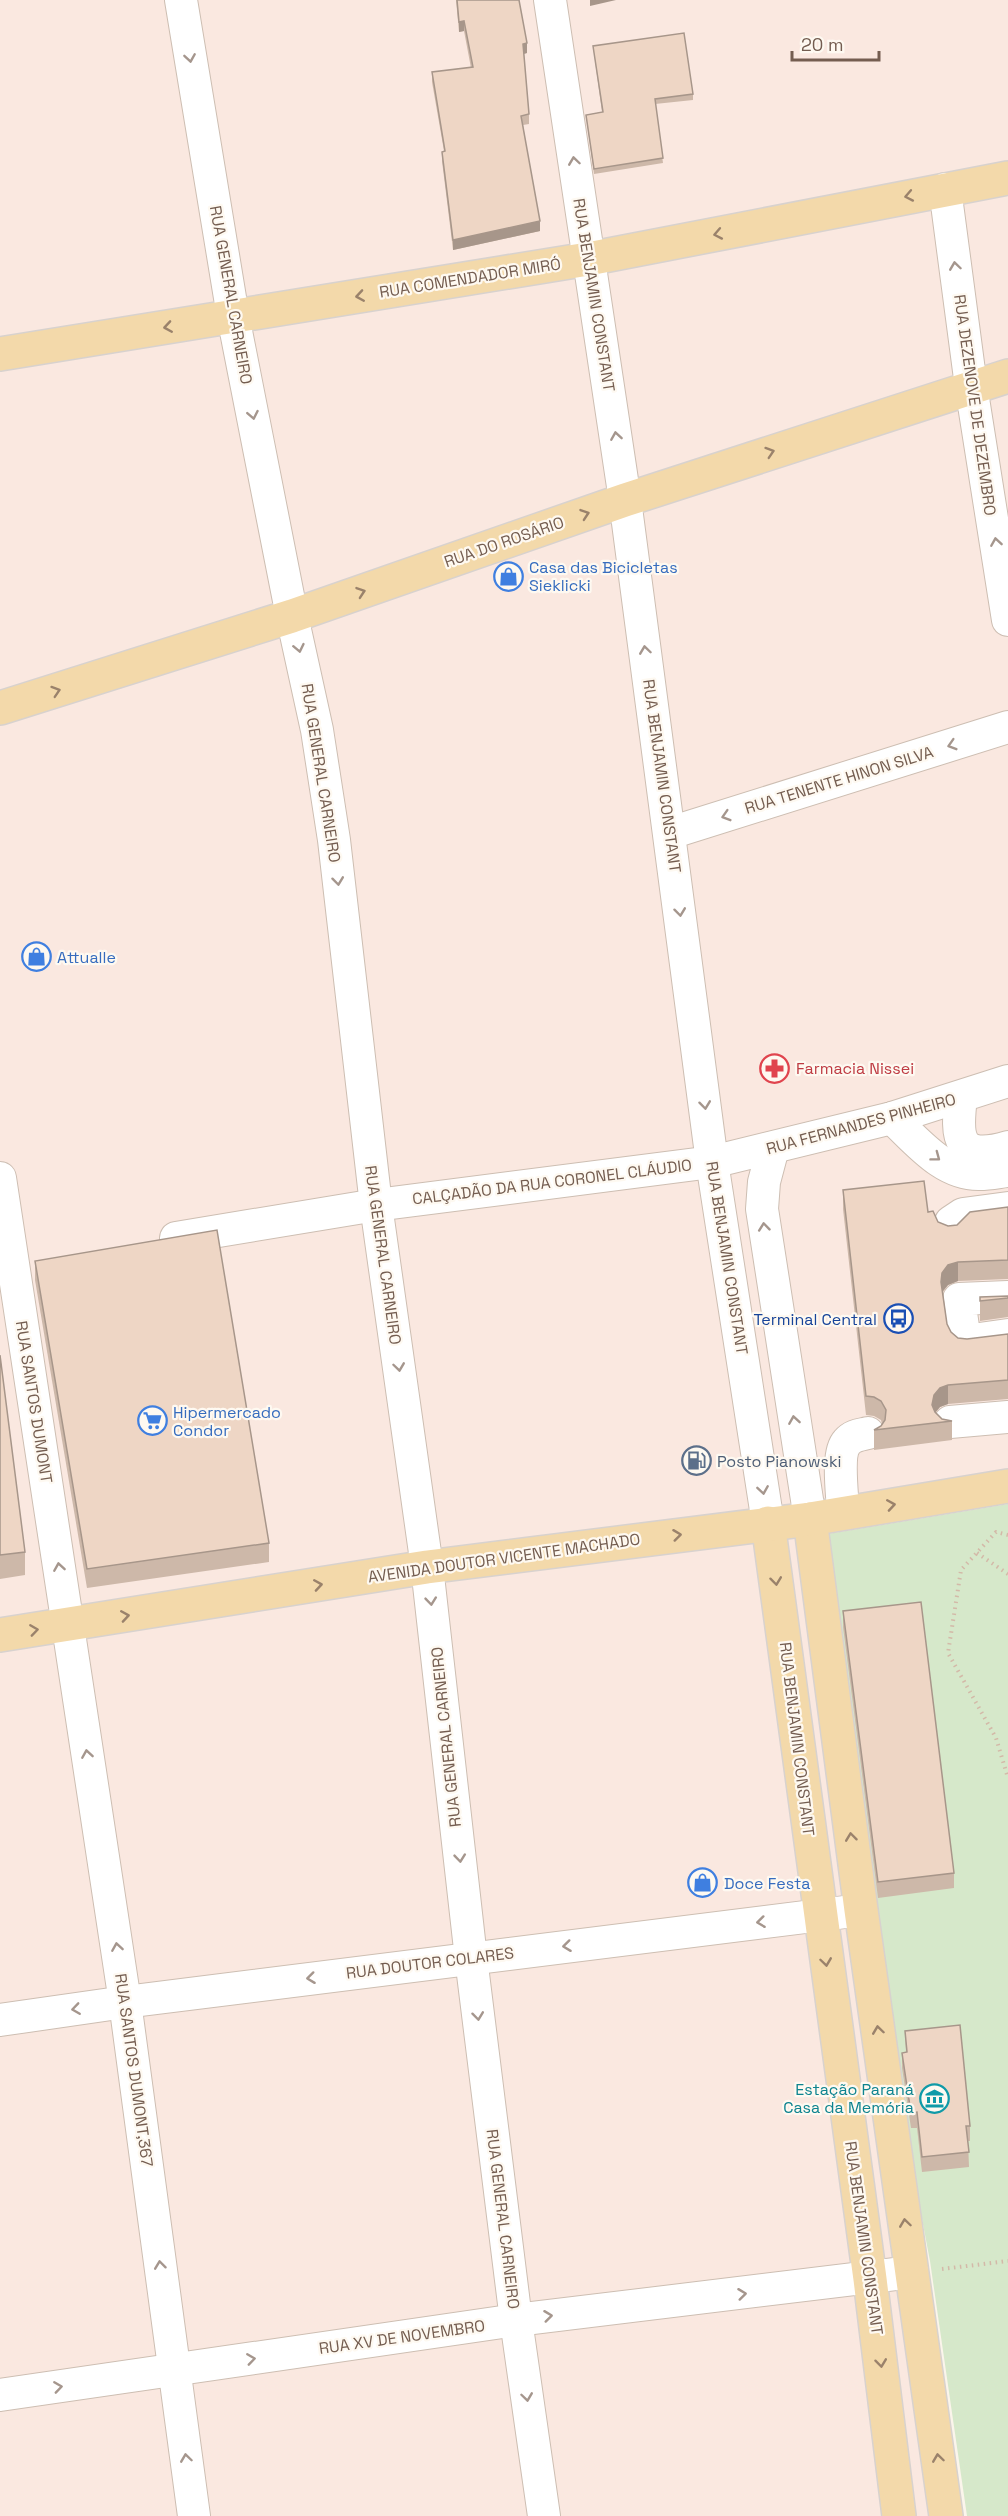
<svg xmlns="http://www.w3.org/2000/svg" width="1008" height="2516" viewBox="0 0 1008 2516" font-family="'Space Grotesk',sans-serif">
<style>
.commercial{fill:#fae8e0}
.green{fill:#d6e8ca}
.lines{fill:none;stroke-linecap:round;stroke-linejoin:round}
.minor-casing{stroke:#cdbeb2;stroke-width:34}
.major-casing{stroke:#d8d2ce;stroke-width:36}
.path{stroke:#d3b9a8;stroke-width:4;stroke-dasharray:1.5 4.5;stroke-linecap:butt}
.minor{stroke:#fff;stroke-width:32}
.major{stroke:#f3d9aa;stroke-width:33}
.wall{fill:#cdb8a9}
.shaded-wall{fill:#a7968a}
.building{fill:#eed6c5;stroke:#a7968a;stroke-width:1.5}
.oneway{stroke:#a5968d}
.oneway2{stroke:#9a826b}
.labels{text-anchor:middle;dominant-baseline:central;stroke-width:4.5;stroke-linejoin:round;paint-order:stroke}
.street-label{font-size:16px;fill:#745d50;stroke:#fef9f1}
.shop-label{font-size:16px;fill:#366cbe;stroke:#fef9f1;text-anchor:start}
.health-label{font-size:16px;fill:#be3a42;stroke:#fef9f1;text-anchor:start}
.transit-label{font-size:16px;fill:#164399;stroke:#fef9f1;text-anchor:end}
.service-label{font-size:16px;fill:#4e5e75;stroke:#fef9f1;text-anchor:start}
.culture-label{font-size:16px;fill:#0d838f;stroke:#fef9f1;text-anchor:end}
</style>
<rect width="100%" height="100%" fill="#fbf5eb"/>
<polygon class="commercial" points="0,0 1008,0 1008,1496 816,1528 955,2516 0,2516"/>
<polygon class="green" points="1008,1504 1008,2516 967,2516 930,2261 864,1913 827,1534"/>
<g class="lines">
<defs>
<g id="minor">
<polyline points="181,0 233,316 292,616 317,730 334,840 376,1205 427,1567 471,1958 516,2320 544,2516"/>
<polyline points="550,0 625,500 712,1162 768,1523"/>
<polyline points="945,189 971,386 1008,620"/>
<polyline points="670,833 1008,727"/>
<path d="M961,1097c-5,41 -4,65 47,50"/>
<path d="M892,1118c25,23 51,57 88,56 9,0 19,-2 28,-3"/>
<polyline points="773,1148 764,1182 762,1209 810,1519"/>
<polyline points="0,1178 125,2002 194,2516"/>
<polyline points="950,1228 951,1222 963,1214 1008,1208"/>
<polyline points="176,1238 376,1205 712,1162 892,1118 1008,1081"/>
<polyline points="1008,1297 959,1299 965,1341 1008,1335"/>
<polyline points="950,1422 1008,1417"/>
<path d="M843,1513c0,-16 -7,-59 4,-71 6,-7 13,-7 21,-9"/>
<polyline points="0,2020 125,2002 861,1910"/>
<polyline points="0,2395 516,2320 912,2272"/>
</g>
<g id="major">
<polyline points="0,354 588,259 1008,178"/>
<polyline points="0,708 292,616 625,500 1008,376"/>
<polyline points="810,1519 861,1910 946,2516"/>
<polyline points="768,1523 870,2279 899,2516"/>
<polyline points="0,1635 427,1567 810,1519 1008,1486"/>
</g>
</defs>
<use href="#minor" class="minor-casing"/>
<use href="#major" class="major-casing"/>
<g class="path">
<polyline points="1008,1535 996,1532 961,1570 948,1653 996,1738 1008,1778"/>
<polyline points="977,1553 1008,1574"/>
<polyline points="942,2269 1008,2261"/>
</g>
<use href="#minor" class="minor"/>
<use href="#major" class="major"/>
</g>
<g class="wall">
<polygon points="456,0 519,0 527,53 524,54 529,114 529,124 523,125 540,231 453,250 442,161 442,152 444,151 432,82 432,72 471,68 464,31 459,32"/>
<polygon points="593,46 693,94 693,100 655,104 663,163 594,174 586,115 602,112"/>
<polygon points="843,1190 928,1212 938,1222 948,1226 957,1225 1008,1207 1008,1279 958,1281 948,1285 943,1292 947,1324 951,1332 958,1338 967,1339 1008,1334 1008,1399 948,1404 940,1407 935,1413 942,1419 952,1421 952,1440 874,1450 874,1430 881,1426 882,1424 881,1420 874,1416 866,1415 843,1209"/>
<polygon points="35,1261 269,1543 269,1562 87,1588 35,1280"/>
<polygon points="1008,1296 1008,1317 980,1321 980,1297"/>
<polygon points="0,1355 25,1552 25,1575 0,1579"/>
<polygon points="843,1611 954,1873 954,1888 878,1898 843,1627"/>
<polygon points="905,2031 970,2126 970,2141 968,2141 969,2167 922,2172 917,2128 911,2128 902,2068 902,2053 906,2052"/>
</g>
<g class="shaded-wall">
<polygon points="590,0 616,0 590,6"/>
<polygon points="464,21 464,31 459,32 459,22"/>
<polygon points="527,43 527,53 523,54 523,44"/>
<polygon points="540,221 540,231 453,250 453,240"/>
<polygon points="958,1262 958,1281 948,1285 942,1292 941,1282 942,1273 948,1265"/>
<polygon points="948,1385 948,1404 940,1407 934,1414 932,1424 932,1405 934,1395 940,1388"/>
</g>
<g class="building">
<polygon points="457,0 519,0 527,43 523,44 529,114 521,116 540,221 453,240 442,152 445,151 432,72 473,67 464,21 459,22"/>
<polygon points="684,33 693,94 655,99 663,158 594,169 586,115 603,112 593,46"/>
<polygon points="924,1181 928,1212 933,1211 938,1222 948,1226 957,1225 970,1212 1008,1207 1008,1260 958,1262 948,1265 942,1273 941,1282 947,1324 951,1332 958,1338 967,1339 1008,1334 1008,1380 948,1385 940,1388 934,1395 932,1405 935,1412 942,1419 952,1421 874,1430 881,1426 885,1420 886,1410 881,1401 874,1397 866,1396 843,1190"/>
<polygon points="217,1230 269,1543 87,1569 35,1261"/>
<polygon points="1008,1296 1008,1298 980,1301 980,1297"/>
<polygon points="0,1355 25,1552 0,1555"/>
<polygon points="921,1602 954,1873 878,1882 843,1611"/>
<polygon points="960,2025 970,2126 966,2126 969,2152 922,2157 917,2112 911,2113 902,2053 907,2052 905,2031"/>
</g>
<defs><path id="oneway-chevron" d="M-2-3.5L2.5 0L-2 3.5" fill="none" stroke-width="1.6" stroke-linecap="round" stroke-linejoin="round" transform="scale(1.5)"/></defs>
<g class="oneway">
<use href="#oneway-chevron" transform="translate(190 58) rotate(81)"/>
<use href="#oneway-chevron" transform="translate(574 161) rotate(-98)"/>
<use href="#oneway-chevron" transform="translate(955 266) rotate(-98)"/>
<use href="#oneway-chevron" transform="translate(253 415) rotate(79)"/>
<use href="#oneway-chevron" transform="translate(616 436) rotate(-99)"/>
<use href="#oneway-chevron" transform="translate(996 542) rotate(-99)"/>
<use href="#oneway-chevron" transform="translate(299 648) rotate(78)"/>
<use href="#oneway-chevron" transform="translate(645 650) rotate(-98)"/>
<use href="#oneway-chevron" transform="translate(952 745) rotate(163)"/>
<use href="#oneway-chevron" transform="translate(726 816) rotate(163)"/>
<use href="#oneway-chevron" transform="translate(338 881) rotate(83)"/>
<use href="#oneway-chevron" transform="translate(680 912) rotate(83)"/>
<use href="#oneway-chevron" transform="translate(705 1105) rotate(83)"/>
<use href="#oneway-chevron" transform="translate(936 1157) rotate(37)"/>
<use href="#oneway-chevron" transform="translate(764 1227) rotate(-96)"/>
<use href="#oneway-chevron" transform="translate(399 1367) rotate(82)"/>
<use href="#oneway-chevron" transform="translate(794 1420) rotate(-99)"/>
<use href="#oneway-chevron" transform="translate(763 1490) rotate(81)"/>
<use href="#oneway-chevron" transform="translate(59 1567) rotate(-99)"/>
<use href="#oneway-chevron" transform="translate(431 1601) rotate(84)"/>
<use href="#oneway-chevron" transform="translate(87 1754) rotate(-99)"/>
<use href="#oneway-chevron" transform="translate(460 1858) rotate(84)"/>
<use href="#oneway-chevron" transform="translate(761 1922) rotate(173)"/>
<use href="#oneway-chevron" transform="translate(567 1946) rotate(173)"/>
<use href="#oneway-chevron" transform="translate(117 1947) rotate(-99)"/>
<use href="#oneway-chevron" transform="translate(311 1978) rotate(173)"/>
<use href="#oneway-chevron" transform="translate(76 2009) rotate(172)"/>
<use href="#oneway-chevron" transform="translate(478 2016) rotate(83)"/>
<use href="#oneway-chevron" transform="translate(160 2265) rotate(-97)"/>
<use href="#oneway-chevron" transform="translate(742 2294) rotate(-7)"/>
<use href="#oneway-chevron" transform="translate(548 2316) rotate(-7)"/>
<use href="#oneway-chevron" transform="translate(251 2359) rotate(-8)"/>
<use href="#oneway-chevron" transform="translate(58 2387) rotate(-8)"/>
<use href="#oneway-chevron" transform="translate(527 2397) rotate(82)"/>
<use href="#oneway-chevron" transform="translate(186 2458) rotate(-98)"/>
</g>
<g class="oneway2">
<use href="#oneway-chevron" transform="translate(909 196) rotate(169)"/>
<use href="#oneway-chevron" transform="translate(718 234) rotate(169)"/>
<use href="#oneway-chevron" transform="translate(360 296) rotate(171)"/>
<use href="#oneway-chevron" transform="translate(168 327) rotate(171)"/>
<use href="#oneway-chevron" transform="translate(770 452) rotate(-18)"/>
<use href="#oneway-chevron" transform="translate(585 514) rotate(-19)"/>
<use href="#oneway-chevron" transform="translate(361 592) rotate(-19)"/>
<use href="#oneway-chevron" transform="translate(56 691) rotate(-18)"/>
<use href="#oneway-chevron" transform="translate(891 1505) rotate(-9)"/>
<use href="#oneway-chevron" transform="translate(677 1535) rotate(-7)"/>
<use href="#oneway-chevron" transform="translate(776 1581) rotate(83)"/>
<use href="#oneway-chevron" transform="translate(318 1585) rotate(-9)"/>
<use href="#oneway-chevron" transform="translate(125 1616) rotate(-9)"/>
<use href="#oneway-chevron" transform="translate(34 1630) rotate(-8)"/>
<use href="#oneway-chevron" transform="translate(851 1837) rotate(-97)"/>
<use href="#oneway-chevron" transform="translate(826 1962) rotate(82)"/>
<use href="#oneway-chevron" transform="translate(878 2030) rotate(-98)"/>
<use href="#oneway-chevron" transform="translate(905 2223) rotate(-98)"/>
<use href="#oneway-chevron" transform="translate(881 2363) rotate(83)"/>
<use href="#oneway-chevron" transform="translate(938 2458) rotate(-98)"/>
</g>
<defs>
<symbol id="shop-ring" viewBox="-11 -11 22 22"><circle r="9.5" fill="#fef9f1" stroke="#3f7fe0" stroke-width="1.5"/><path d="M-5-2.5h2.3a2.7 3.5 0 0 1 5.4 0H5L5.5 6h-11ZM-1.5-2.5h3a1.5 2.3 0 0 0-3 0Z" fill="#3f7fe0"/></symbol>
<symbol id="pharmacy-ring" viewBox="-11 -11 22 22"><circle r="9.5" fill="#fef9f1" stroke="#e0444e" stroke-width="1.5"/><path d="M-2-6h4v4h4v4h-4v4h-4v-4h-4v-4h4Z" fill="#e0444e"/></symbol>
<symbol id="bus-ring" viewBox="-11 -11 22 22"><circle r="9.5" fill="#fef9f1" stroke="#1a4fb4" stroke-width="1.5"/><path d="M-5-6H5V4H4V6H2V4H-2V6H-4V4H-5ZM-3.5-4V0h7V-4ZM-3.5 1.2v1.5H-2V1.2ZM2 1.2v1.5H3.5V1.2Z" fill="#1a4fb4"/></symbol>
<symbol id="supermarket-ring" viewBox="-11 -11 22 22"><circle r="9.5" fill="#fef9f1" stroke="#3f7fe0" stroke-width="1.5"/><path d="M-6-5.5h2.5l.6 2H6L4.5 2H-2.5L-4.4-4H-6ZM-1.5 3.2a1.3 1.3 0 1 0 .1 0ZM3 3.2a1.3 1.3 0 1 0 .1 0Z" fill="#3f7fe0"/></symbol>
<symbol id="fuel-ring" viewBox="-11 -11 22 22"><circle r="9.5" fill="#fef9f1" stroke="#5c6f8a" stroke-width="1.5"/><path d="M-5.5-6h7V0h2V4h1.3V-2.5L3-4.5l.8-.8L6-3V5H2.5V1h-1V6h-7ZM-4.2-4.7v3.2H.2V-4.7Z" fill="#5c6f8a"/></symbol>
<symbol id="museum-ring" viewBox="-11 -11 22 22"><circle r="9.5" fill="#fef9f1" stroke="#0f9aa8" stroke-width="1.5"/><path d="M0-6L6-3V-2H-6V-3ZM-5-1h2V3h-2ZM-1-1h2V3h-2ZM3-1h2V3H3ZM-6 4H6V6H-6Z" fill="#0f9aa8"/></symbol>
</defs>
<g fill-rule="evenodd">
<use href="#shop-ring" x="492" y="560" width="33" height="33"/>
<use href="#shop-ring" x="20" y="940" width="33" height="33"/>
<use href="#pharmacy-ring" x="758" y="1052" width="33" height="33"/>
<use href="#bus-ring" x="882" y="1302" width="33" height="33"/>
<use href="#supermarket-ring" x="136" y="1404" width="33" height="33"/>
<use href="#fuel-ring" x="680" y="1444" width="33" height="33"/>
<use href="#shop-ring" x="686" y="1866" width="33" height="33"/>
<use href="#museum-ring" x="918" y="2082" width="33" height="33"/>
</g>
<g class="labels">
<g class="street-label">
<text transform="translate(470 278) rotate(-9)">RUA COMENDADOR MIRÓ</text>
<text transform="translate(231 295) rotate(80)">RUA GENERAL CARNEIRO</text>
<text transform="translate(594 295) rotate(81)">RUA BENJAMIN CONSTANT</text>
<text transform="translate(975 405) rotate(82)">RUA DEZENOVE DE DEZEMBRO</text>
<text transform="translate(504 542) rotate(-19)">RUA DO ROSÁRIO</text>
<text transform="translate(321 773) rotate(81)">RUA GENERAL CARNEIRO</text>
<text transform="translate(662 776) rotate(82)">RUA BENJAMIN CONSTANT</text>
<text transform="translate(839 780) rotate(-17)">RUA TENENTE HINON SILVA</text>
<text transform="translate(861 1124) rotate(-15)">RUA FERNANDES PINHEIRO</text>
<text transform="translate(552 1182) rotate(-7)">CALÇADÃO DA RUA CORONEL CLÁUDIO</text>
<text transform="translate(383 1255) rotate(82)">RUA GENERAL CARNEIRO</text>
<text transform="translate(727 1258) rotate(81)">RUA BENJAMIN CONSTANT</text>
<text transform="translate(34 1402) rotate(81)">RUA SANTOS DUMONT</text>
<text transform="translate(504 1558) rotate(-8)">AVENIDA DOUTOR VICENTE MACHADO</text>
<text transform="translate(446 1737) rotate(-96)">RUA GENERAL CARNEIRO</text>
<text transform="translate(797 1739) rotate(83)">RUA BENJAMIN CONSTANT</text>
<text transform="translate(430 1963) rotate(-7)">RUA DOUTOR COLARES</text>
<text transform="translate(134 2070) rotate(82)">RUA SANTOS DUMONT,367</text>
<text transform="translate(503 2219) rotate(83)">RUA GENERAL CARNEIRO</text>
<text transform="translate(864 2238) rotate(82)">RUA BENJAMIN CONSTANT</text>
<text transform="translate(402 2337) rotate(-8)">RUA XV DE NOVEMBRO</text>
</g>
<g class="shop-label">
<text x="529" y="567">Casa das Bicicletas<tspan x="529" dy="18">Sieklicki</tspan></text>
<text x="57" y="957">Attualle</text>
<text x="173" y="1412">Hipermercado<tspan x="173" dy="18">Condor</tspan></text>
<text x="724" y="1883">Doce Festa</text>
</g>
<g class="health-label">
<text x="796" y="1068">Farmacia Nissei</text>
</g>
<g class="transit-label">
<text x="877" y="1319">Terminal Central</text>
</g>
<g class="service-label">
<text x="717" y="1461">Posto Pianowski</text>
</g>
<g class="culture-label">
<text x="914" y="2089">Estação Paraná<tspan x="914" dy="18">Casa da Memória</tspan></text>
</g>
</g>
<path d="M792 51v9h87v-9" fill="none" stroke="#745d50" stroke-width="3"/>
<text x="801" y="51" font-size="18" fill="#745d50" stroke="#fef9f1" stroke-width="4.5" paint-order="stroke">20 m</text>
</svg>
